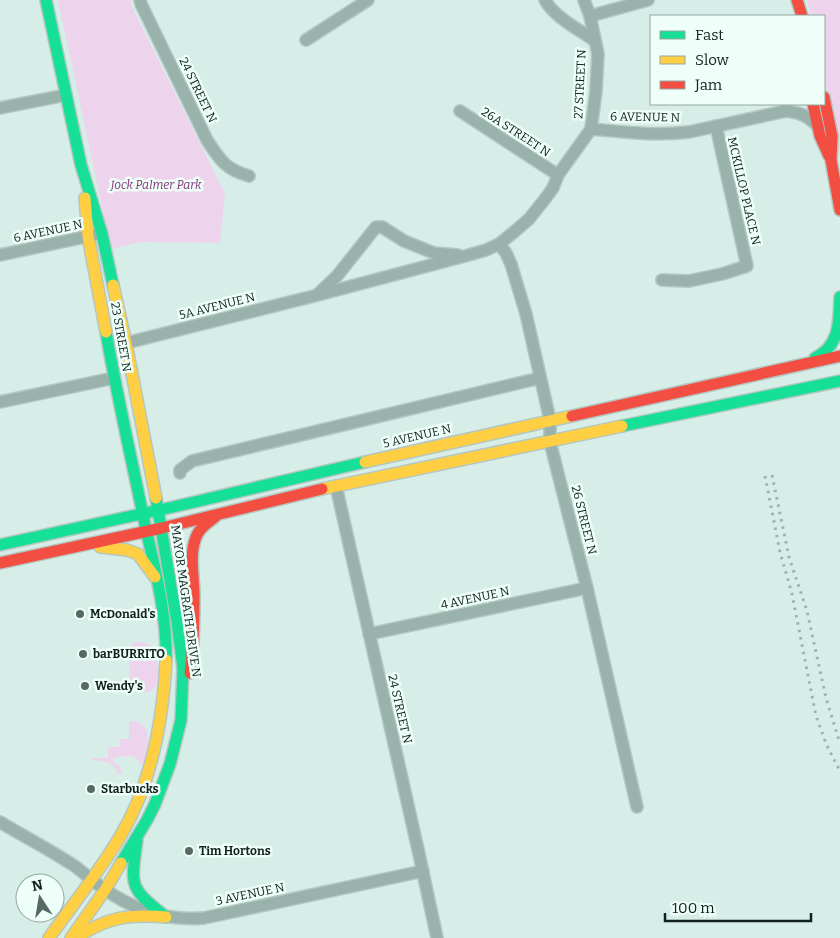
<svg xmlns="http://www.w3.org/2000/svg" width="840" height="938" viewBox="0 0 840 938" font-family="Bitter,serif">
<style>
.green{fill:#edd4ec}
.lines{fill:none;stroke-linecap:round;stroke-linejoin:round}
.street-casing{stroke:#b5c7c3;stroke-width:14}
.fast-casing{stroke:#b5c7c3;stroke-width:14}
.slow-casing{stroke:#b5c7c3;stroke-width:14}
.jam-casing{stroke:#b5c7c3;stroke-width:14}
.street{stroke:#99b2ac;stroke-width:11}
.fast{stroke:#16e098;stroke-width:11}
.slow{stroke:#ffcf43;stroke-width:11}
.jam{stroke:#f24e42;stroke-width:11}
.rail{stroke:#9fb2ad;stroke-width:3;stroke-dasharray:2.5 5;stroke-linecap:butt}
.poi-dot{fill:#566964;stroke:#eefffa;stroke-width:2}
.labels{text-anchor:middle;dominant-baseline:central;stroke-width:5;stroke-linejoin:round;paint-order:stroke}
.street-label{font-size:12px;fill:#11211d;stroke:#eefffa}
.park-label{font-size:12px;font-style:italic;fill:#843377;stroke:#eefffa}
.poi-label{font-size:12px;font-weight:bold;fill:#11211d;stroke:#eefffa;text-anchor:start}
</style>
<rect width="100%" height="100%" fill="#d7eee8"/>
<g class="green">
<polygon points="58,0 131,0 132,7 225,194 220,243 141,242 111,249"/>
<polygon points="807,0 840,0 840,157 824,79 824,16 811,16"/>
<path d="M138,642c4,1 9,1 12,3 9,6 9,28 7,37 -4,15 -20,12 -27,2l-1,-36 3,-4z"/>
<path d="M129,721c28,0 17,28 14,45l-10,-10 -20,1v5l6,3 3,8 -4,1c-6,-13 -12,-12 -26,-14v-2h16v-11h12v-8h9z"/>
</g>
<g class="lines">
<defs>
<g id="street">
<path d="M140,0l1,4 66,136c13,20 18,29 42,36"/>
<path d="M545,0c9,17 35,30 50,41"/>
<polyline points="584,0 590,16 598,54 596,91 591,129"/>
<polyline points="590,16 648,0"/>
<polyline points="306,40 368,0"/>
<polyline points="0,108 66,95"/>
<polyline points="460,111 558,175"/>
<path d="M591,129c33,3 65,7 98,3l97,-21c15,2 20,4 31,14"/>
<polyline points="499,244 506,253 511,264 526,314 550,420 550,442 587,588 637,807"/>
<polyline points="0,255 94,235"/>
<polyline points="662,280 689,281 722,274 747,266 716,126"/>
<polyline points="318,294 337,276 376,227 382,227 404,241 434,253 458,255"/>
<polyline points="126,343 314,296 465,256 486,250 499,244 514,232 529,219 545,199 553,188 558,175 591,129"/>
<polyline points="0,402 114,378"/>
<polyline points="180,473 180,470 192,461 540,378"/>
<polyline points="336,486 419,854 437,938"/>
<polyline points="369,634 587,588"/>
<path d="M0,822c25,15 52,29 76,45 9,7 18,15 27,21 30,22 64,33 101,30l219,-47"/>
</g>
<g id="fast">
<polyline points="46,0 81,165 102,234 113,285"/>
<path d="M106,332c11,64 26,129 39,193 10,44 22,89 21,135"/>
<path d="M815,358c25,-12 24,-36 25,-61"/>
<polyline points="622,426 840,381"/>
<polyline points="0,545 173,507 365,462"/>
<path d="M137,840c-6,46 -9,47 29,77"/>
<polyline points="121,863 147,820 155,804 170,764 181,720 183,668 177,622 156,498"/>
</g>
<g id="slow">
<polyline points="85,198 88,236 106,332"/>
<polyline points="113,285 126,343 156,498"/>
<polyline points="365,462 572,416"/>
<polyline points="322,489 622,426"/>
<polyline points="100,547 127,550 138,554 155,577"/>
<path d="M49,938c24,-34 51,-67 72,-103 31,-52 42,-115 45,-175"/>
<polyline points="71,938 105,890 121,863"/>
<path d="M76,938c31,-21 53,-24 90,-21"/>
</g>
<g id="jam">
<polyline points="797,0 802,16"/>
<polyline points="824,97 832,136 831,160 840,210"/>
<polyline points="813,104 820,136 829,156"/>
<polyline points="572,416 840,356"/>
<polyline points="0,563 162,528 322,489"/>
<path d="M190,673c4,-26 4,-52 4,-78 0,-20 -6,-44 4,-62 4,-7 11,-11 17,-16"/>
</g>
</defs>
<use href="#street" class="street-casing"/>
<use href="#fast" class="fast-casing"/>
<use href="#slow" class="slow-casing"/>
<use href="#jam" class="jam-casing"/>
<use href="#street" class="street"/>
<use href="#fast" class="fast"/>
<use href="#slow" class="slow"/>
<use href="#jam" class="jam"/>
<g class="rail">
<polyline points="772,475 789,557 807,611 826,698 840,744"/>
<polyline points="765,476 780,552 792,594 816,716 827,746 840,771"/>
</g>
</g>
<g class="poi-dot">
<circle cx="80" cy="614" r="5"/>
<circle cx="83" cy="654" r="5"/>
<circle cx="85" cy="686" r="5"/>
<circle cx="91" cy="789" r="5"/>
<circle cx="189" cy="851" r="5"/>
</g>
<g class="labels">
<g class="street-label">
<text transform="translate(580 84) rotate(-87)">27 STREET N</text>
<text transform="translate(198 90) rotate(64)">24 STREET N</text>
<text transform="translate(645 117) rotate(1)">6 AVENUE N</text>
<text transform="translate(516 132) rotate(33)">26A STREET N</text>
<text transform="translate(744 191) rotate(77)">MCKILLOP PLACE N</text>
<text transform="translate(48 231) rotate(-12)">6 AVENUE N</text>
<text transform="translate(217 306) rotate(-14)">5A AVENUE N</text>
<text transform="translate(121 337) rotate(80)">23 STREET N</text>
<text transform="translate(417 436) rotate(-13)">5 AVENUE N</text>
<text transform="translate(584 520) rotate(76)">26 STREET N</text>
<text transform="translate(475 598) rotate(-12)">4 AVENUE N</text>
<text transform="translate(186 601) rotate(82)">MAYOR MAGRATH DRIVE N</text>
<text transform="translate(400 709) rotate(77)">24 STREET N</text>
<text transform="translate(250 894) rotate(-12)">3 AVENUE N</text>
</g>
<g class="park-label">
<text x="156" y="185">Jock Palmer Park</text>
</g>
<g class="poi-label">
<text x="90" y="614">McDonald's</text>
<text x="93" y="654">barBURRITO</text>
<text x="95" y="686">Wendy's</text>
<text x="101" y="789">Starbucks</text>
<text x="199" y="851">Tim Hortons</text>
</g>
</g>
<rect x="650" y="15" width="175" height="90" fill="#eefffa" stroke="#96a6a2"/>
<rect x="660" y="31" width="25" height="8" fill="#16e098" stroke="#96a6a2"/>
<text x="695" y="40" font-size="15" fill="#11211d">Fast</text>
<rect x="660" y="56" width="25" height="8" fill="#ffcf43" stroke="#96a6a2"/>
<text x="695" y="65" font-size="15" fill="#11211d">Slow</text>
<rect x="660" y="81" width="25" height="8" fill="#f24e42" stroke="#96a6a2"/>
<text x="695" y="90" font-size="15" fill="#11211d">Jam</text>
<g transform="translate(40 898) rotate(348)"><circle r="24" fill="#eefffa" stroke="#96a6a2"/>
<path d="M0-4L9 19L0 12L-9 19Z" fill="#566964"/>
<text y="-8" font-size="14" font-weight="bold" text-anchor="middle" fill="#11211d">N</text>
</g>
<path d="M665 913v8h146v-8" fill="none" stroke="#11211d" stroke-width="2.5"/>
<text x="672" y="913" font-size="15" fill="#11211d" stroke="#eefffa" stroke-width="4" paint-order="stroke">100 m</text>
</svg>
